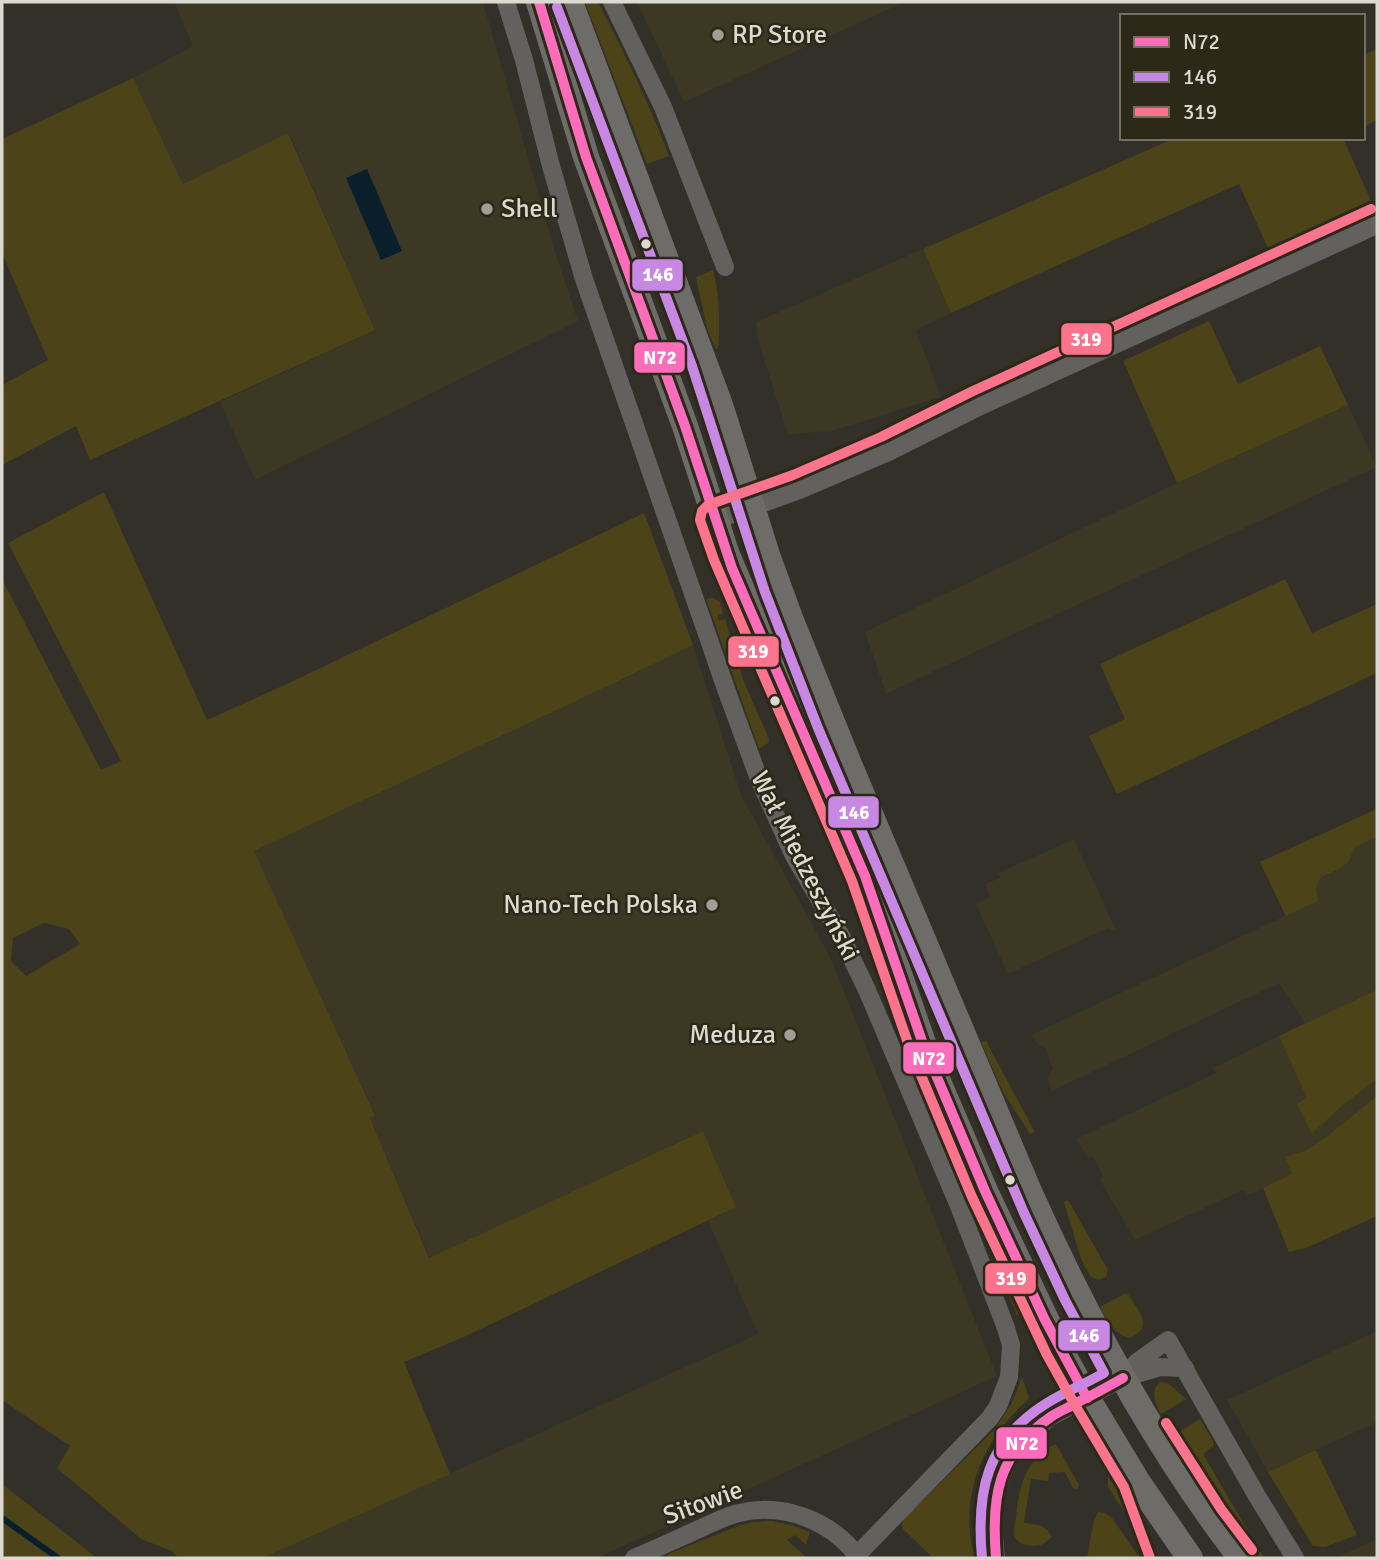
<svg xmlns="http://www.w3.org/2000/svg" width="1379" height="1560" viewBox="0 0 1379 1560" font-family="Signika,sans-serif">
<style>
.built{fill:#3c3823}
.green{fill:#4d4318;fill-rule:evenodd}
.water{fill:#091f2c}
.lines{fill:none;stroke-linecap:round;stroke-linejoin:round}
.stream{stroke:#091f2c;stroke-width:6}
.minor{stroke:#62615e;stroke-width:18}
.tertiary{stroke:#62615e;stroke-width:23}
.secondary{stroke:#6e6c68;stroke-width:26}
.bus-1-casing{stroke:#2d2919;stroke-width:16}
.bus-2-casing{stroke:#2d2919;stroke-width:16}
.bus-3-casing{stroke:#2d2919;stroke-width:16}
.bus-1{stroke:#fb6dba;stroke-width:10}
.bus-2{stroke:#c787e3;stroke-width:10}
.bus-3{stroke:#fc738d;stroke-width:10}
.poi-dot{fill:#a09e95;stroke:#2d2919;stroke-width:2.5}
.bus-dot{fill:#dcdad0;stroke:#2d2919;stroke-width:2.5}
.labels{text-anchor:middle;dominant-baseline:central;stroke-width:5;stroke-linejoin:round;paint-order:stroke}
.poi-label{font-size:26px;fill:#dcdad0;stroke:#2d2919;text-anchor:start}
.street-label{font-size:26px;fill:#dcdad0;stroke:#2d2919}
.line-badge{stroke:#2d2919;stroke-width:2.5}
.badge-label{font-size:19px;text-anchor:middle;font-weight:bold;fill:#fff}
</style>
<rect width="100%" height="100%" fill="#323028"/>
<g class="built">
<polygon points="174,2 483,2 554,248 578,321 255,480 220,402 375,330 289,133 183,184 133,78 193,46"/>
<polygon points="637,2 636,2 905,2 684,102"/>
<polygon points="923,249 951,313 916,330 941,397 835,430 788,435 758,340 756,322"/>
<polygon points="1348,405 1377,467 981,649 886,694 865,632 1177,483"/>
<polygon points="693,645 741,795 831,959 997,1376 597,1558 263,1558 758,1334 708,1221 736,1207 703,1131 430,1258 370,1118 375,1114 253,851 587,696"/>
<polygon points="1377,809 1377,1136 1246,1196 1243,1190 1135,1240 1100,1180 1103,1176 1093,1157 1087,1157 1076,1139 1216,1073 1213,1068 1305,1023 1279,983 1052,1091 1047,1078 1053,1069 1045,1048 1036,1043 1033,1034 1285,916 1260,862"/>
<polygon points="1074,839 1116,930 1108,928 1008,974 976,904 990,897 985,884 1000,878 998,873"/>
<polygon points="1377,1331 1377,1422 1268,1472 1227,1400"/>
<polygon points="1377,1539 1377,1558 1335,1558"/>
</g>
<g class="green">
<path d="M585,2h13c26,50 51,101 71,154l-22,8z"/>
<polygon points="1377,49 1377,120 1363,127 1363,55"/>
<polygon points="133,78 183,184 288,133 375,330 90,460 76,426 2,465 2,385 48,360 2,253 2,139"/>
<polygon points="1175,138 1343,138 1371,201 1268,248 1239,184 951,313 923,249"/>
<path d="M713,270c7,27 7,52 5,79h-2l-9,-20 -11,-52z"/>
<polygon points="1209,321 1238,384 1320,346 1348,405 1177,483 1123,361"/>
<path d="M104,492l103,228 82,-37 355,-170 49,132 -106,51 -333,155 121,264 -5,3 59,140 274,-127 33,76 -272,130 -60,25 46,112 -187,84h-85l-6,-7 -31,-12 -84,-71 13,-22 -68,-46v-821l99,191 20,-9 -113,-218zM44,923l25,6 11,15 -54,32 -15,-15 2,-23z"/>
<polygon points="1285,579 1312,633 1377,604 1377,673 1117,794 1089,736 1125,719 1100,664"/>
<polygon points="713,598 720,602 723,613 718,616 719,621 725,619 744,682 769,739 768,743 759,749 706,599"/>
<polygon points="1377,809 1377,837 1355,847 1348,862 1341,868 1321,877 1316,888 1318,901 1286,916 1260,862"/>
<polygon points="1377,990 1377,1079 1344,1104 1312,1133 1297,1104 1307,1098 1279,1036"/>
<polygon points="986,1041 1035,1132 1030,1134 1003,1092 981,1042"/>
<polygon points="913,1060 1028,1317 1017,1315 909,1063"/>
<polygon points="1377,1096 1377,1216 1306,1248 1289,1252 1263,1188 1292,1174 1285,1157 1305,1151 1325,1138"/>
<polygon points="1068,1200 1108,1270 1106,1277 1098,1280 1091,1277 1081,1259 1064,1202"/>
<path d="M1124,1294h4c10,17 28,33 1,44 -16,-5 -22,-17 -29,-31z"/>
<path d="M1022,1377l7,21c-11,11 -23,23 -32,36 -25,35 -35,83 -22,124h-42l-30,-29 -1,-4 1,-5 92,-91 17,-26z"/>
<path d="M1161,1382l7,1 18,16 -25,15c-6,-11 -12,-24 0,-32z"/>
<polygon points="1200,1419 1214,1443 1213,1446 1203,1454 1264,1558 1259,1558 1221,1508 1174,1435"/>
<path d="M1056,1444l23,41 -2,5 -4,-2 -8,-16 -16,1 -1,8 -17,-2 -7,44c14,2 20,0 28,14 -3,3 -6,5 -9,7 -9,4 -27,1 -29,-9 0,-5 1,-12 2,-17 2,-30 11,-62 40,-74z"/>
<polygon points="1316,1450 1357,1535 1325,1547 1313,1546 1268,1472"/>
<polygon points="1116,1471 1153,1550 1150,1551 1108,1487 1108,1478"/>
<polygon points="2,1484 97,1558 2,1558"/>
<polygon points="1098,1512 1105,1513 1112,1518 1140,1558 1087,1558 1094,1520"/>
<polygon points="772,1521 791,1525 810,1532 806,1545 795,1535 787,1540 807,1558 668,1558 666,1555 738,1526 751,1522"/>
</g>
<polygon class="water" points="367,169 402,251 381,260 346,178"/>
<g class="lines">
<polyline class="stream" points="2,1518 58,1558"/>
<g class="minor">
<polyline points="506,2 524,60 551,166 584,279 726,689 759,779 794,856 841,936 867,990 959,1206 1006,1328 1011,1345 1009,1377 998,1406 990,1418 857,1555"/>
<polyline points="612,2 663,107 725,267"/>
<polyline points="1123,1378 1137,1362 1168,1340 1257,1496 1295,1558"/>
<path d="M634,1558c22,-9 43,-19 65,-29 13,-6 27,-13 40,-16 45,-11 93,8 120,45"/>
<polyline points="996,1558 993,1527 993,1507 998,1485 1007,1461 1017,1448 1048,1418 1123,1378 1160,1367 1185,1368"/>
</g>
<polyline class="tertiary" points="714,518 798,488 887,450 979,404 1377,222"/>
<g class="secondary">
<polyline points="539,2 586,157 685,426 727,555 865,876 930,1063 985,1191 1060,1349 1087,1398 1137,1481 1190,1558"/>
<path d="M570,2l150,403 47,150 23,63 59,146 179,425c58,130 126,256 213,369"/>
</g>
<defs>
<g id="bus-1">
<polyline points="539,2 586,157 685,426 732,568 865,876 923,1044 985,1191 1044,1318 1087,1398"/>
<path d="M996,1558c-5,-61 1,-105 56,-142 9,-6 19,-9 28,-15 15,-7 29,-15 43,-23"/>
</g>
<path id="bus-2" d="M557,7l135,359 73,226 53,136 206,485 41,87 39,73c-19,11 -39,19 -57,30 -61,38 -71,89 -65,155"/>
<g id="bus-3">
<polyline points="1166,1423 1221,1509 1252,1550"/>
<polyline points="1150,1558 1124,1487 1075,1405 1047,1355 972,1197 910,1049 852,881 714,560 700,520 702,511 708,505 793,475 881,437 973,391 1371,209"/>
</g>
</defs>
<use href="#bus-1" class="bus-1-casing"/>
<use href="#bus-2" class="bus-2-casing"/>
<use href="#bus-3" class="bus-3-casing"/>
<use href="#bus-1" class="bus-1"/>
<use href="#bus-2" class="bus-2"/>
<use href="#bus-3" class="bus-3"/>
</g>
<g class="poi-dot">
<circle cx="718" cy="35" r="7"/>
<circle cx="487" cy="209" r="7"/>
<circle cx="712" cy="905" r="7"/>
<circle cx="790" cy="1035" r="7"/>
</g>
<g class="bus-dot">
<circle cx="646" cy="244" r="6"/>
<circle cx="775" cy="701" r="6"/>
<circle cx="1010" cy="1180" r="6"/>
</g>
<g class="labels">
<g class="poi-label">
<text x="732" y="35">RP Store</text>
<text x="501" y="209">Shell</text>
<text x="698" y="905" text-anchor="end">Nano-Tech Polska</text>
<text x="776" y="1035" text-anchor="end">Meduza</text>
</g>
<g class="street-label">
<text transform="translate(805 866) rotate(63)">Wał Miedzeszyński</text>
<text transform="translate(703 1503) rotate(-20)">Sitowie</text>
</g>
</g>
<g class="line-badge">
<rect x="631" y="258" width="53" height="34" rx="7" fill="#c787e3"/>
<rect x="1060" y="322" width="53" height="34" rx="7" fill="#fc738d"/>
<rect x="633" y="341" width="53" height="33" rx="7" fill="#fb6dba"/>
<rect x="727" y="635" width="53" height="33" rx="7" fill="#fc738d"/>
<rect x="827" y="795" width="53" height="34" rx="7" fill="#c787e3"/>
<rect x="902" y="1041" width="53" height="34" rx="7" fill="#fb6dba"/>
<rect x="984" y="1262" width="53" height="33" rx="7" fill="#fc738d"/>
<rect x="1057" y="1319" width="54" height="33" rx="7" fill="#c787e3"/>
<rect x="995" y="1426" width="53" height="34" rx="7" fill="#fb6dba"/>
</g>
<g class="badge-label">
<text x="658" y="281">146</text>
<text x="1086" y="346">319</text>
<text x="660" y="364">N72</text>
<text x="753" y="658">319</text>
<text x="854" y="819">146</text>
<text x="929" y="1065">N72</text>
<text x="1011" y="1285">319</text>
<text x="1084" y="1342">146</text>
<text x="1022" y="1450">N72</text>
</g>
<rect width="1379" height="1560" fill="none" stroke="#dcdad0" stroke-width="7"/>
<rect x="1120" y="14" width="245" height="126" fill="#2d2919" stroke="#737062" stroke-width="2"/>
<rect x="1134" y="37" width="35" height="10" fill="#fb6dba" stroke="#737062" stroke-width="2"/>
<text x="1183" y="49" font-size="21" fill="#dcdad0">N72</text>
<rect x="1134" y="72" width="35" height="10" fill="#c787e3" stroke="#737062" stroke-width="2"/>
<text x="1183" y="84" font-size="21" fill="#dcdad0">146</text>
<rect x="1134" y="107" width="35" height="10" fill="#fc738d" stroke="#737062" stroke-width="2"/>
<text x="1183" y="119" font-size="21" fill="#dcdad0">319</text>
</svg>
